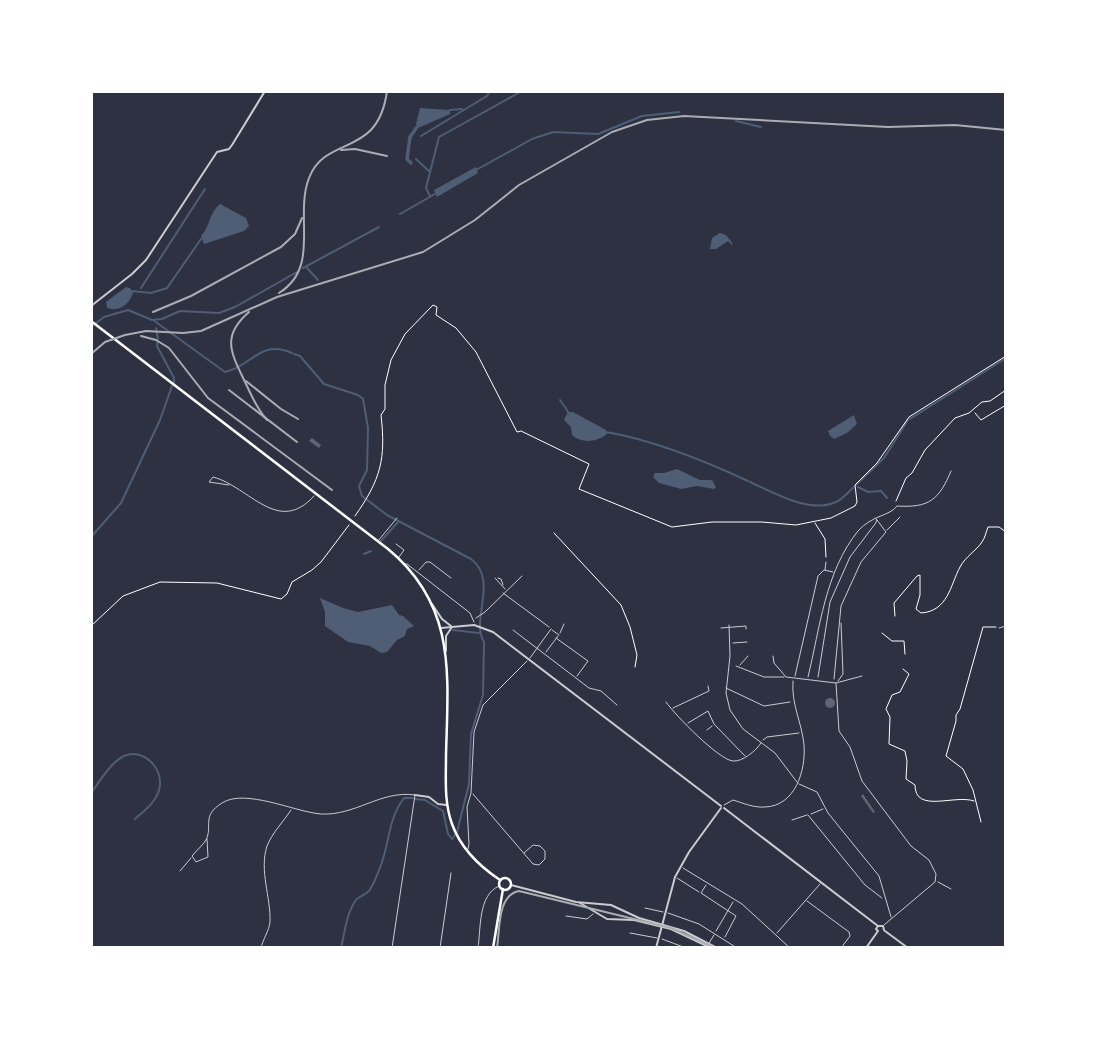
<svg xmlns="http://www.w3.org/2000/svg" width="1097" height="1039" viewBox="0 0 1097 1039" font-family="Raleway,sans-serif">
<style>
.water{fill:#4f5d75}
.lines{fill:none;stroke-linecap:round;stroke-linejoin:round}
.stream{stroke:#4f5d75;stroke-width:2}
.canal{stroke:#4f5d75;stroke-width:3.5}
.building{fill:#626471}
.path{stroke:#fff;stroke-width:1}
.service{stroke:#caccd0;stroke-width:1}
.minor{stroke:#caccd0;stroke-width:1}
.tertiary{stroke:#caccd0;stroke-width:2}
.primary{stroke:#fff;stroke-width:2.5}
.tram{stroke:#abadb3;stroke-width:2}
.rail{stroke:#abadb3;stroke-width:2}
</style>
<rect width="100%" height="100%" fill="#2d3142"/>
<g class="water">
<polygon points="420,108 450,110 450,114 418,128 416,124"/>
<polygon points="476,167 478,173 437,197 434,190"/>
<path d="M220,204l26,14 3,8 -5,5 -40,13 -3,-8c9,-9 8,-23 19,-32z"/>
<polygon points="720,233 726,235 733,244 732,245 728,241 716,249 710,249 712,238"/>
<path d="M126,287l4,1 3,5c-4,12 -14,19 -26,15l-1,-6z"/>
<path d="M573,412l33,18 1,4c-10,8 -25,10 -35,1l-1,-8 -7,-7 4,-8z"/>
<polygon points="854,415 857,424 847,433 834,439 830,436 828,431"/>
<polygon points="677,469 700,480 712,480 716,487 714,489 697,486 681,489 659,483 653,477 655,473 664,473"/>
<polygon points="320,598 343,608 358,612 392,605 399,615 403,616 414,626 407,629 405,636 397,640 387,652 381,653 370,646 348,642 325,626 325,612"/>
</g>
<g class="lines">
<g class="stream">
<polyline points="450,110 462,109"/>
<polyline points="736,121 761,127"/>
<polyline points="421,136 487,96 490,91"/>
<polyline points="416,159 430,172"/>
<polyline points="476,170 532,139 553,132 598,134 642,116 679,112"/>
<polyline points="430,196 426,188 439,137 522,91"/>
<polyline points="400,214 435,194"/>
<polyline points="303,268 379,227"/>
<polyline points="307,268 318,280"/>
<polyline points="141,288 205,189"/>
<polyline points="131,291 151,293 167,288 201,239"/>
<path d="M153,320l72,52c28,-6 34,-33 67,-19"/>
<polyline points="91,327 104,317 128,310 152,320 162,319 180,311 219,313 235,307 297,272"/>
<polyline points="156,328 158,339 157,346 174,378 174,383"/>
<path d="M294,354l6,2 24,28 34,11 5,4 5,29 -1,42 -8,16 3,10 25,19 84,44c28,21 -1,61 13,83l-1,53 -12,39 -2,50 -12,48"/>
<polyline points="560,400 564,406"/>
<polyline points="565,407 568,412"/>
<polyline points="910,419 1006,358"/>
<path d="M606,432c47,8 99,29 142,49"/>
<path d="M750,482c24,11 60,32 86,20 7,-3 12,-10 18,-15"/>
<polyline points="856,485 884,458 908,420"/>
<polyline points="858,487 868,492 881,491 887,498"/>
<polyline points="91,537 121,503 160,420 172,386"/>
<polyline points="381,541 398,522"/>
<polyline points="364,554 371,551"/>
<polyline points="453,630 479,633"/>
<path d="M91,793c9,-12 20,-31 33,-37 20,-9 41,14 35,34 -3,12 -15,21 -24,29"/>
<polyline points="415,799 425,800 443,811 448,834 452,839 455,835"/>
<path d="M341,948c4,-16 5,-34 15,-48 3,-4 9,-5 13,-9 5,-7 9,-18 12,-26 9,-24 7,-46 23,-67h9"/>
</g>
<polyline class="canal" points="411,163 407,159 410,137 417,127"/>
</g>
<g class="building">
<polygon points="312,438 321,445 319,448 309,441"/>
<circle cx="830" cy="703" r="5"/>
<polygon points="863,794 875,812 873,813 861,796"/>
</g>
<g class="lines">
<g class="path">
<polyline points="975,413 981,420 1006,405"/>
<polyline points="896,501 906,478 912,473 925,450 955,418 969,413 982,402 990,401 1006,390"/>
<path d="M355,516c26,-37 31,-57 26,-101l4,-6v-24l6,-25 14,-26 28,-29 4,2 -1,8 20,13 20,24 41,80 4,-1 68,33 -10,25 93,38 40,-5h50l34,3 35,-7 24,-12 2,-4 -2,-17 22,-22 32,-46 97,-61"/>
<polyline points="815,523 825,539 826,557"/>
<polyline points="554,533 621,605 630,627 637,655 635,667"/>
<path d="M895,616l-1,-13 23,-27 3,-1v20l-4,14 5,4c27,-2 29,-27 39,-46 6,-11 16,-16 22,-25 3,-4 4,-10 6,-15h11l7,5"/>
<polyline points="91,626 123,596 160,582 217,583 281,599 287,594 292,582 312,570 321,562 349,525"/>
<polyline points="882,633 892,641 904,641 905,654"/>
<path d="M903,669l6,5 -9,18 -8,3 -6,14 4,8 -1,27 16,7 2,10 -1,18 9,6c0,29 40,9 59,16"/>
<polyline points="981,822 973,790 963,769 946,756 956,721 956,715 960,709 983,627 996,627"/>
</g>
<g class="service">
<path d="M229,485l-20,-3 4,-5c37,10 65,59 101,19"/>
<polyline points="825,570 826,562"/>
<polyline points="836,683 862,676"/>
<polyline points="677,878 699,892"/>
</g>
<g class="minor">
<polyline points="887,530 900,517"/>
<polyline points="378,541 397,518"/>
<polyline points="396,544 404,550 399,557"/>
<polyline points="404,564 407,564 470,613 474,622"/>
<polyline points="419,570 426,562 430,562 451,578"/>
<polyline points="495,578 505,589"/>
<polyline points="498,578 501,579 503,585"/>
<polyline points="503,593 549,627"/>
<polyline points="476,618 485,612 522,576"/>
<polyline points="729,625 730,656 726,693 730,710 743,729 775,753 797,782"/>
<polyline points="721,628 746,626 746,629"/>
<polyline points="999,628 1006,626"/>
<polyline points="513,630 589,688 601,691 617,705"/>
<polyline points="552,630 559,635"/>
<polyline points="560,633 564,624"/>
<polyline points="556,638 588,661 577,676"/>
<polyline points="733,643 747,642"/>
<polyline points="546,652 558,636"/>
<polyline points="773,656 774,663 786,677 836,683 839,731 850,747 862,781 911,846 929,860 936,874 935,882 884,925"/>
<polyline points="530,658 551,629"/>
<polyline points="740,665 748,656"/>
<polyline points="736,666 764,677 784,677"/>
<polyline points="795,676 818,576 824,570 833,572"/>
<path d="M808,677c12,-49 17,-105 50,-146 14,-16 32,-15 39,-25 32,2 42,-6 54,-35"/>
<polyline points="818,677 830,602 850,557 875,524 877,520 875,518"/>
<polyline points="834,679 841,606 861,562 886,532 877,520"/>
<polyline points="838,681 843,674 841,623"/>
<polyline points="726,688 764,706 790,702"/>
<path d="M666,702c9,13 53,58 67,59 9,1 23,-10 28,-18"/>
<polyline points="673,708 709,691 708,686"/>
<polyline points="688,723 708,711 714,724 745,756"/>
<polyline points="707,730 712,726"/>
<polyline points="763,740 767,737 799,733"/>
<polyline points="799,784 817,792 828,813 879,876 891,917"/>
<polyline points="473,794 533,864 539,865 545,859 545,851 540,846 533,845 524,853"/>
<path d="M724,805l9,-5c10,3 21,8 32,7 30,-1 41,-36 39,-62 -2,-22 -13,-41 -11,-64"/>
<polyline points="811,814 823,809"/>
<polyline points="808,815 865,885 882,898"/>
<polyline points="792,820 807,815"/>
<path d="M207,839l1,18 -12,5 -4,-6c4,-5 11,-11 14,-16 7,-14 -5,-24 16,-37 23,-15 73,9 99,11 34,2 60,-24 94,-19l-23,153"/>
<polyline points="468,849 469,844 467,807 471,793 474,732 483,705 527,661"/>
<polyline points="683,868 742,904 790,948"/>
<polyline points="180,871 191,858"/>
<polyline points="938,882 951,889"/>
<polyline points="706,885 701,893 736,916 725,937"/>
<polyline points="807,901 849,932 850,936 841,948"/>
<polyline points="645,908 663,912"/>
<polyline points="668,913 699,924 737,948"/>
<polyline points="566,916 587,919 593,914"/>
<polyline points="716,931 733,902"/>
<polyline points="630,933 657,938"/>
<polyline points="777,933 820,884"/>
<polyline points="662,939 686,948"/>
<path d="M261,948c2,-9 8,-17 9,-26 1,-25 -11,-51 -3,-76 5,-13 17,-25 24,-36"/>
<polyline points="440,948 451,873"/>
<path d="M478,948c3,-20 0,-53 21,-62"/>
<polyline points="706,948 714,935"/>
<polyline points="999,948 1006,946"/>
</g>
<g class="tertiary">
<polyline points="91,306 132,274 146,260 217,152 229,149 232,145 265,91"/>
<polyline points="432,604 442,619 451,626"/>
<polyline points="441,628 474,625 493,632 721,806"/>
<polyline points="446,651 446,636 452,627"/>
<polyline points="415,795 429,797 438,804 446,805"/>
<polyline points="724,808 878,926"/>
<polyline points="511,885 576,902 611,905 639,918 684,931 717,948"/>
<polyline points="580,903 607,919 634,920 671,929 711,948"/>
<polyline points="885,931 908,948"/>
<polyline points="656,948 675,877 689,852 721,808"/>
<polyline points="866,948 878,931 876,929 878,926 883,926 884,930"/>
</g>
<g class="primary">
<path d="M91,321l297,228c69,57 60,126 58,206 0,24 -2,47 6,69 9,25 27,42 48,56"/>
<circle cx="505" cy="884" r="6"/>
<polyline points="493,948 503,889"/>
</g>
<path class="tram" d="M497,948c3,-18 0,-53 22,-57l152,37 44,20"/>
<g class="rail">
<polyline points="341,150 355,149 387,156"/>
<path d="M279,293c42,-26 15,-76 30,-115 17,-44 69,-19 78,-87"/>
<polyline points="153,312 191,296 281,247 295,234 302,218"/>
<path d="M249,312c-29,25 -17,42 -4,70 7,14 11,26 22,38"/>
<polyline points="141,336 156,340 169,348 208,398 332,490"/>
<polyline points="91,354 105,342 125,335 146,331 183,333 201,331 277,297 423,252 475,220 519,185 612,132 647,120 684,116 888,127 955,125 1006,130"/>
<polyline points="246,381 281,409 298,419"/>
<polyline points="229,390 297,442"/>
</g>
</g>
<rect width="1097" height="1039" fill="none" stroke="#ffffff" stroke-width="186"/>
</svg>
